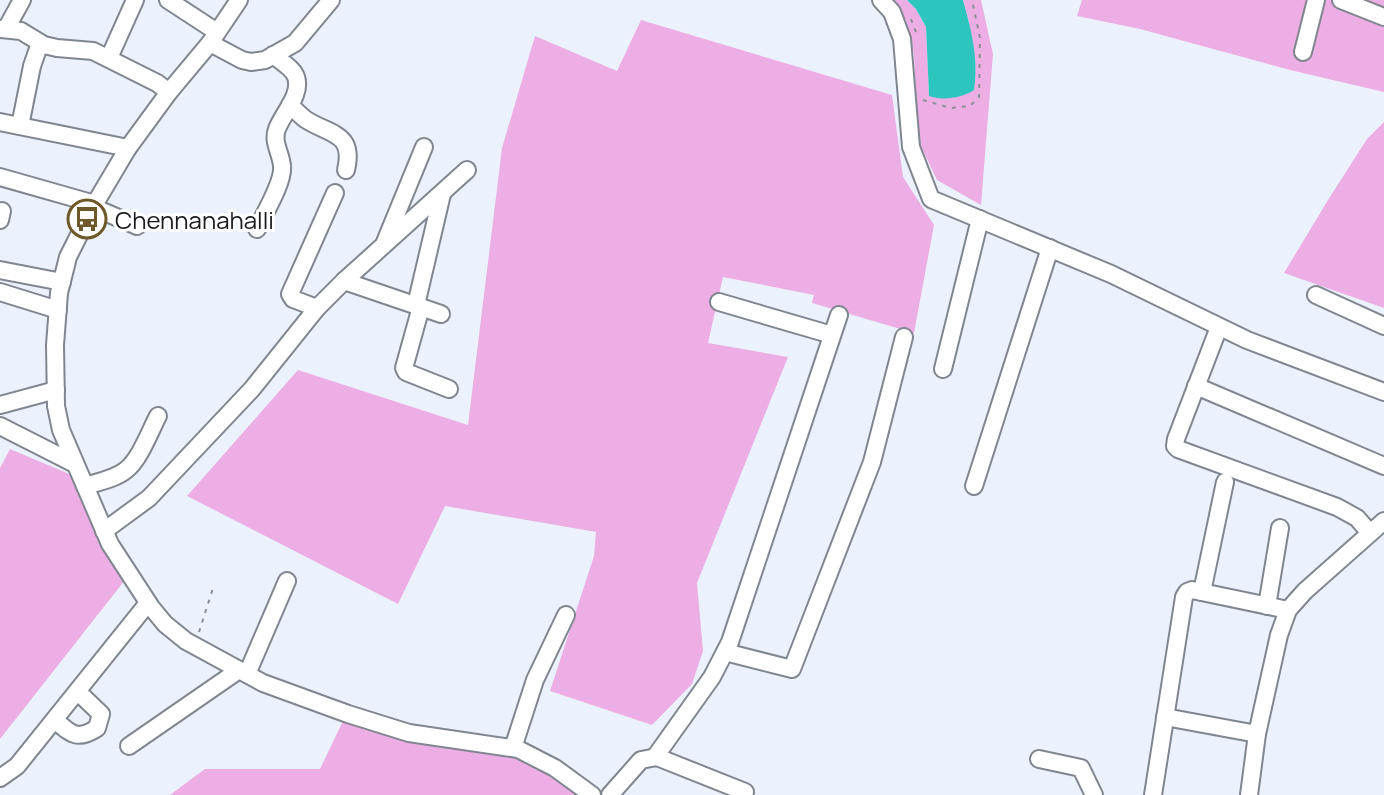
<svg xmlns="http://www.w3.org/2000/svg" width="1384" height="795" viewBox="0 0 1384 795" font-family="Manrope,sans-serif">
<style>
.green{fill:#ecaee5}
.water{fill:#2dc6bf}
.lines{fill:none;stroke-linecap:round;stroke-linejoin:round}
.minor-casing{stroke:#808690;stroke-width:20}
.path{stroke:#8b9098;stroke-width:2;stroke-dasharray:4 6;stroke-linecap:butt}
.minor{stroke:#fff;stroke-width:16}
.labels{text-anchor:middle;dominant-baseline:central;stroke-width:6;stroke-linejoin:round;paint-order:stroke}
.poi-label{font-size:24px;fill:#181a1e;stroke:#fff;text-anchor:start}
</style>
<rect width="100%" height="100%" fill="#ebf2fd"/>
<g class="green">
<polygon points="886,0 907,0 916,9 926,27 929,96 969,23 963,0 981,0 993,54 981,205 937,180 918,140 914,54 906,20"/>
<polygon points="1082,0 1384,0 1384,92 1290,70 1140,29 1077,16"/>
<polygon points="641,20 892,95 903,177 934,225 914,333 812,303 814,295 723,277 708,343 788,357 697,583 703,651 692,684 652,725 550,691 594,556 596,532 445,506 398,604 187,496 298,370 468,425 502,148 535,36 617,71"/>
<polygon points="1384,122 1384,308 1284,273 1328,200 1367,139"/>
<polygon points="10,449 74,476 125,580 0,739 0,468"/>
<polygon points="343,721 526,761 580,795 170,795 205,769 320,769"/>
</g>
<path class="water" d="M907,0h56c8,29 16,59 11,90 -12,8 -32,11 -45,6l-3,-69 -10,-18z"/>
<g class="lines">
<defs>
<g id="minor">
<polyline points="168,0 217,32"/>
<polyline points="239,0 210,43 169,92 128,148 93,207 68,257 59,293 55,345 56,406 61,430 110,544 151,607 165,624 186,641 263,683 348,714 409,733 518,749 555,768 592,795"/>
<polyline points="881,0 892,12 902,39 911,147 931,199 1111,274 1247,340 1384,392"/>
<polyline points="1341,0 1384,17"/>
<polyline points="0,29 21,31 44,45 57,48 93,51 157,83 169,92"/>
<polyline points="6,29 22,0"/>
<polyline points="210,43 242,60 251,62 265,60 295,43 331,0"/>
<polyline points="1303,52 1316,0"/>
<polyline points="109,58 135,0"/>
<path d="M290,105c5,5 10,10 15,14 24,16 50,13 41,51"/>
<polyline points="0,122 128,148"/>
<polyline points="20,126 32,66 40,43"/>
<polyline points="0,177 95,204"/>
<polyline points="93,207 137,226"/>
<polyline points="0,220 2,211"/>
<path d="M257,229c7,-15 27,-47 25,-63 -1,-13 -10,-24 -5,-37 6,-16 25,-34 19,-52 -3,-9 -16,-16 -23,-22"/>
<polyline points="385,242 424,147"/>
<polyline points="0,270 62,282"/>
<polyline points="344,281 441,314"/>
<polyline points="0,292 58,310"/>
<polyline points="1316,295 1384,326"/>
<polyline points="719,302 832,335"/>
<polyline points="416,305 442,194"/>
<polyline points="421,307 404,368 406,372 449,389"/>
<polyline points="317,308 293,299 290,294 335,193"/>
<polyline points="1219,327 1176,439 1175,446 1178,449 1337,507 1357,518 1370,533"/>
<polyline points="943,369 980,219"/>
<polyline points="1196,386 1384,466"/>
<polyline points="0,405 56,390"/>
<polyline points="0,426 75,464"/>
<path d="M85,486c13,-4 30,-7 41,-16 14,-11 24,-39 32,-54"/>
<polyline points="974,486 1050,248"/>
<polyline points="104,531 149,498 252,389 317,308 344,281 467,170"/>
<polyline points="1202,592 1225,482"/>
<polyline points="1267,606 1280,528"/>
<polyline points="725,652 792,669 872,462 904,337"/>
<polyline points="247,674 287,581"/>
<polyline points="1165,717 1257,734"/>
<path d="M55,720c16,14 22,21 42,8l4,-14 -23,-22"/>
<polyline points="129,746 239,670"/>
<polyline points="513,748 535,680 566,615"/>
<polyline points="655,757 712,677 730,642 839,315"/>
<polyline points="1039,759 1081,768 1094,795"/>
<polyline points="0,778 17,766 148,603"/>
<polyline points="610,795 641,760 657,757 745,792"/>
<polyline points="1153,795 1184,597 1187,592 1192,590 1288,610"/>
<polyline points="1249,795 1257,734 1279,635 1288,610 1305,591 1384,521"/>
</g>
</defs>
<use href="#minor" class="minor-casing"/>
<g class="path">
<polyline points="911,19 917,35"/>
<polyline points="923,100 951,108 970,106 979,97 980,38 972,0"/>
<polyline points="199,632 213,588"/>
</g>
<use href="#minor" class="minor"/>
</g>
<defs>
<symbol id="bus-ring" viewBox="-11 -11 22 22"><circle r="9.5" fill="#fff" stroke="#6e5828" stroke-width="1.5"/><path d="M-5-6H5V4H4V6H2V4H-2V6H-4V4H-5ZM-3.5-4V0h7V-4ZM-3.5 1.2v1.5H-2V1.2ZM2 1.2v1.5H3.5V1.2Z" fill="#6e5828"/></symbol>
</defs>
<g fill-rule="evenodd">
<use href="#bus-ring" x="65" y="197" width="44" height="44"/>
</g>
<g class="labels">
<g class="poi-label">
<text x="115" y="219">Chennanahalli</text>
</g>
</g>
</svg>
